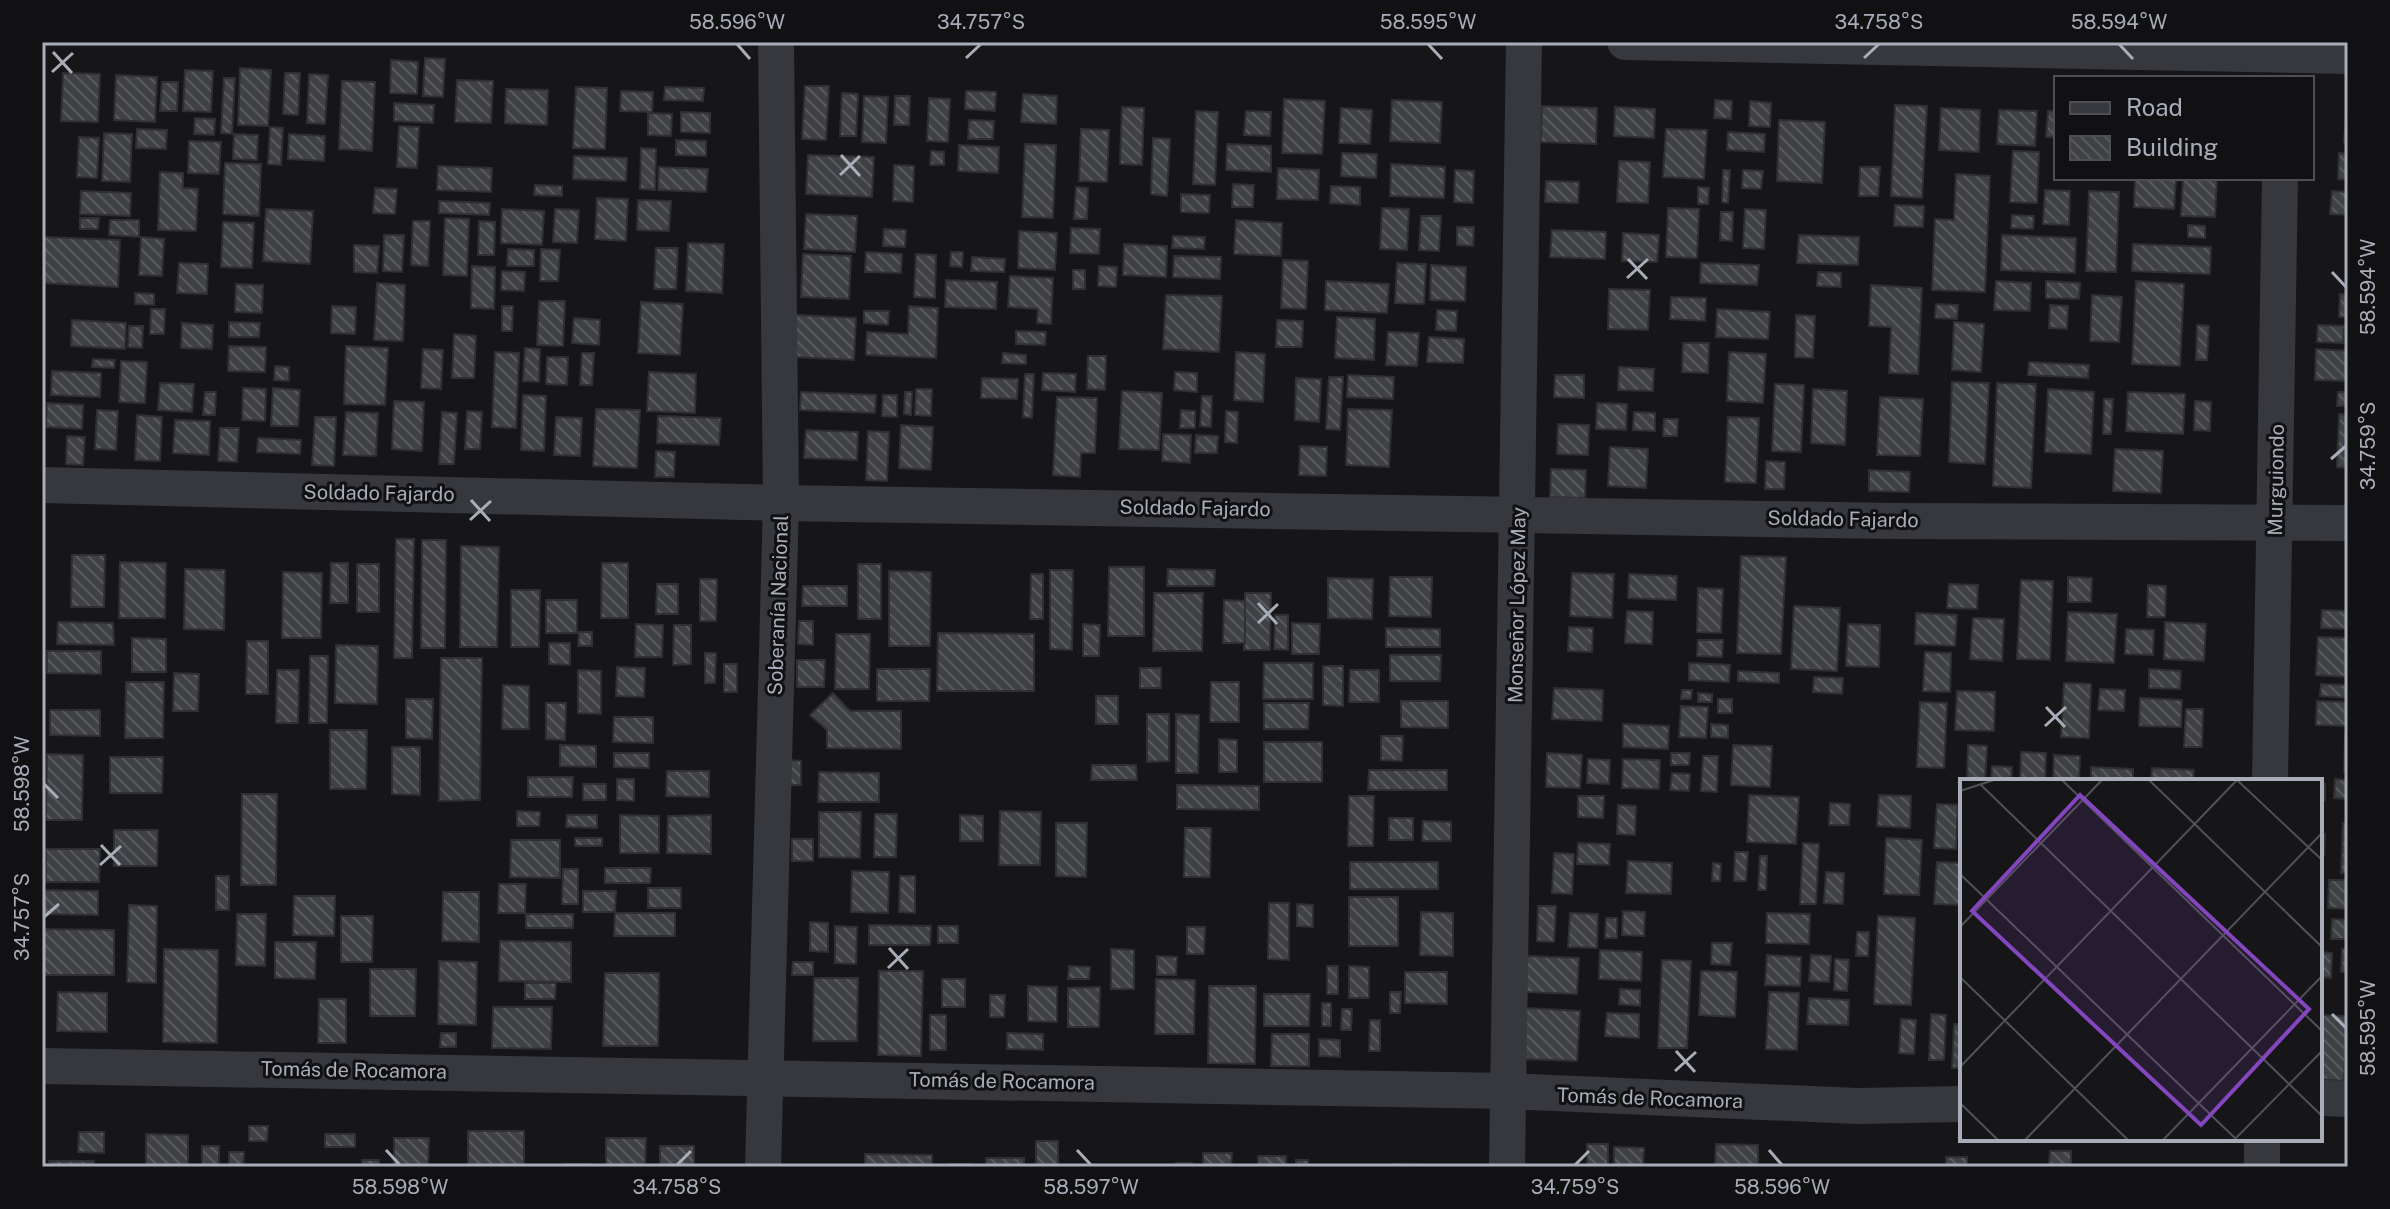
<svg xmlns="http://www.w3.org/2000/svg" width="2390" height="1209" viewBox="0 0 2390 1209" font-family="'Public Sans',sans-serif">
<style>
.building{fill:url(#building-back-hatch);stroke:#303034;stroke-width:2}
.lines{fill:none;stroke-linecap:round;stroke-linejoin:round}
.minor{stroke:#37383d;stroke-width:36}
.ticks{fill:none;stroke:#a8adb8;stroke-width:3}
.labels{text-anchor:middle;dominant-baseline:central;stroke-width:6;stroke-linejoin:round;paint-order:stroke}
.street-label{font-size:20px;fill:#a8adb8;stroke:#111113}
.inset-road{fill:none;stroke:#505258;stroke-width:2}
.view{fill:#8446be;fill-opacity:0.15;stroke:#8446be;stroke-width:4}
.inset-edge{fill:none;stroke:#a8adb8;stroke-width:4}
.neatline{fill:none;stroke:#a8adb8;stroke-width:3}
.ticks-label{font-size:20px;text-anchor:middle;fill:#a8adb8}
</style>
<defs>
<pattern id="building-back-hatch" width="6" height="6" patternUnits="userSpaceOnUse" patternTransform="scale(2)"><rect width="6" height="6" fill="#404145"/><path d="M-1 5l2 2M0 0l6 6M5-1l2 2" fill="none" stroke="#595a5e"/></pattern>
</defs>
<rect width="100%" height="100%" fill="#161618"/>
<g class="building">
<polygon points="425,58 445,59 443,97 423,96"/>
<polygon points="391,60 418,62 417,94 390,93"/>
<polygon points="240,68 271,70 268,126 238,125"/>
<polygon points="185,70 213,71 211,112 183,111"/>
<polygon points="63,73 100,74 98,122 61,121"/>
<polygon points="285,73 300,73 298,115 283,114"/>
<polygon points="309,74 328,75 325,124 307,123"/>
<polygon points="116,75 157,77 155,122 114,120"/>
<polygon points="224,78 235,78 232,134 221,133"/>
<polygon points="457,80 493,81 491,123 455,122"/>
<polygon points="342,81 375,82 372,151 339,149"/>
<polygon points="162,82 178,82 177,111 160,111"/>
<polygon points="805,86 829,86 826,140 802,139"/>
<polygon points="576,87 607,88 605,149 573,148"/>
<polygon points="665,87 704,88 703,101 664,100"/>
<polygon points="506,89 548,90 547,125 505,123"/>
<polygon points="621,91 653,92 652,112 620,111"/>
<polygon points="966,91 996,92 995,111 965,109"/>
<polygon points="842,93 858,94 856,136 840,136"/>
<polygon points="1023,94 1057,96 1056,124 1021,122"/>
<polygon points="864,96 888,97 886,143 862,142"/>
<polygon points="895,96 910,96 909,125 894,125"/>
<polygon points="929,98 950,99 948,142 927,141"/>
<polygon points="1284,99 1325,101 1322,154 1282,153"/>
<polygon points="1392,100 1442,102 1440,143 1390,141"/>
<polygon points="1715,100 1732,101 1731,119 1714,118"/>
<polygon points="1750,101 1771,103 1770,127 1749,126"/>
<polygon points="394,103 434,105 433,123 394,121"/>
<polygon points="1895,105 1927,106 1922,198 1891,196"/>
<polygon points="1542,106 1597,108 1596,144 1541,142"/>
<polygon points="1122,107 1144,108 1142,165 1120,164"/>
<polygon points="1615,107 1655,109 1654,138 1614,136"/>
<polygon points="1341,108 1372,110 1370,144 1339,143"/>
<polygon points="1941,108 1980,110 1979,152 1939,150"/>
<polygon points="1999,110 2037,111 2035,146 1997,144"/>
<polygon points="1196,111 1218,112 1215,185 1193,184"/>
<polygon points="1246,111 1271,112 1270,136 1244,135"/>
<polygon points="2048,111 2056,111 2056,137 2046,137"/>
<polygon points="681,112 710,113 710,133 681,132"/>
<polygon points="648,113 672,114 671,136 648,135"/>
<polygon points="2346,115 2348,115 2348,142 2344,142"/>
<polygon points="195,118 215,119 214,135 194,134"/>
<polygon points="969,120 994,121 993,139 968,139"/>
<polygon points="1779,120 1825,122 1822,183 1777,181"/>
<polygon points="399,126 419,127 417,168 397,167"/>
<polygon points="270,127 283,128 281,165 268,164"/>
<polygon points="137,129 167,130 166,149 136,148"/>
<polygon points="1081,129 1109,130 1107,182 1079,181"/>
<polygon points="1666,129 1707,130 1704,179 1663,177"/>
<polygon points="1728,132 1765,134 1764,152 1727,150"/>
<polygon points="104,133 132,134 130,182 102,181"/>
<polygon points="234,134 258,135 257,160 233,159"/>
<polygon points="289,134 325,136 324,161 288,159"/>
<polygon points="79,137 99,138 97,178 77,177"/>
<polygon points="1153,138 1170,139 1167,196 1151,194"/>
<polygon points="676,140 706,141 706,156 676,155"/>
<polygon points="189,141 221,142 219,174 188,173"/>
<polygon points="1025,144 1056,145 1053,218 1022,217"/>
<polygon points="1227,144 1271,146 1271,172 1226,170"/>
<polygon points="959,145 999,147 998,173 958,171"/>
<polygon points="641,148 656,149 655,190 640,189"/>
<polygon points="931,151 944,152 944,165 930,165"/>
<polygon points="2013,151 2039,152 2037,203 2010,202"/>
<polygon points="1342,153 1377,154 1376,178 1341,176"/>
<polygon points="2339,153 2348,154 2348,180 2338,179"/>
<polygon points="808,155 874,157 872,197 806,194"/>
<polygon points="574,156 627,158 626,181 573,179"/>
<polygon points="1619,161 1650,162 1648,203 1617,202"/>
<polygon points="225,163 261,164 259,216 223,214"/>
<polygon points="1391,164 1445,167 1444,198 1390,196"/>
<polygon points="894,165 914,166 913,202 893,201"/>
<polygon points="438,166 492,168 491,192 437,190"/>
<polygon points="659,167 708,169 706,192 658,190"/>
<polygon points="1860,167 1880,167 1878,196 1859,196"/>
<polygon points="1278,168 1319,170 1318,200 1277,199"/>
<polygon points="1455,170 1474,171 1473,203 1454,202"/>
<polygon points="1723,170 1730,170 1728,203 1722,202"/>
<polygon points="1743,170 1763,171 1761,189 1742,188"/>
<polygon points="160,172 183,173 183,188 198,189 196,231 158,230"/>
<polygon points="1956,174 1990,176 1985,292 1932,290 1935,219 1954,220"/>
<polygon points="2135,178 2176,178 2174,209 2134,207"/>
<polygon points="2183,178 2217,178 2215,217 2181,216"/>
<polygon points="1546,181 1579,182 1578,203 1545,202"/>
<polygon points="1233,184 1254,185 1253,207 1232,207"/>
<polygon points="535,185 562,186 562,196 534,195"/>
<polygon points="1331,186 1360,187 1360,205 1330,203"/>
<polygon points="1076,187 1088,188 1087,219 1074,219"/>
<polygon points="1698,187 1709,188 1708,204 1698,204"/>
<polygon points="375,188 397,189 395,214 373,213"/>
<polygon points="2045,190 2070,191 2069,225 2043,224"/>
<polygon points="81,191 131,193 130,216 80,214"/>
<polygon points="2089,191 2119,192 2116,272 2086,271"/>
<polygon points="2332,191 2348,192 2348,215 2330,214"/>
<polygon points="1181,194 1210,195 1209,213 1181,212"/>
<polygon points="597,198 628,199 626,241 595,239"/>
<polygon points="638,200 671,201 669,231 637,230"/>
<polygon points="439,201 490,203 489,215 439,213"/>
<polygon points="1895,205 1924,206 1923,227 1894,226"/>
<polygon points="1382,208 1409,209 1407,250 1380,249"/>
<polygon points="1668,208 1699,209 1697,258 1666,257"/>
<polygon points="266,209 313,211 310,264 263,261"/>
<polygon points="502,209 544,211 542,245 501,243"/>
<polygon points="555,209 579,210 577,243 553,242"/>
<polygon points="1745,209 1766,210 1764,249 1743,248"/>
<polygon points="1721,212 1733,212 1732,241 1720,240"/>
<polygon points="806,214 857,216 855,252 804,249"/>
<polygon points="2012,215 2034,216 2033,229 2011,228"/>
<polygon points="1421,216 1441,216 1439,251 1419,250"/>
<polygon points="80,218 99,218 98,229 80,229"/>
<polygon points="445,218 469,219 467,276 443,275"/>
<polygon points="110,220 139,220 139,237 109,235"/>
<polygon points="1236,220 1282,223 1281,256 1234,254"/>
<polygon points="413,221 430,221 428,266 411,265"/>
<polygon points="479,221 495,222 494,255 478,255"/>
<polygon points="223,222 254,223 252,268 221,267"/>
<polygon points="2188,225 2205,226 2205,238 2188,237"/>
<polygon points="1457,227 1474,227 1473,246 1457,245"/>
<polygon points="1071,228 1100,229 1099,254 1070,253"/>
<polygon points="884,229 906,230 905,247 883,246"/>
<polygon points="1552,230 1606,232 1605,259 1550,257"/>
<polygon points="1019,231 1057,233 1055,270 1018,268"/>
<polygon points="1623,233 1659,235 1657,262 1622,261"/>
<polygon points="384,235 404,235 402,272 383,271"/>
<polygon points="1799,235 1859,237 1858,265 1797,263"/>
<polygon points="2002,235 2076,238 2075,273 2001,270"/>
<polygon points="1173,236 1205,237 1204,249 1172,248"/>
<polygon points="44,237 120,240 118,287 42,283"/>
<polygon points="141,237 164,239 162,276 139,275"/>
<polygon points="688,243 724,244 722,293 686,291"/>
<polygon points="1124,244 1167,246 1166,277 1123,275"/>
<polygon points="2133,244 2211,247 2210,274 2132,271"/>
<polygon points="354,245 379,246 377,273 354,272"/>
<polygon points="656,248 678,248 676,289 654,289"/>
<polygon points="508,249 534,250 534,266 507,266"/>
<polygon points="541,249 560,250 558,281 540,281"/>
<polygon points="866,252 902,254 901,273 865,272"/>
<polygon points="951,252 963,252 962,267 950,266"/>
<polygon points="803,254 851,256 849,299 801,297"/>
<polygon points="916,254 936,255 935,298 914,297"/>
<polygon points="1174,256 1221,257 1220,279 1173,277"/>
<polygon points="972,257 1005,259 1004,272 971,271"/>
<polygon points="1283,260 1308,261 1306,309 1281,308"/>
<polygon points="179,263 208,264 207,294 177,293"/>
<polygon points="1397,263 1426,264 1424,304 1395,303"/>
<polygon points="1701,263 1759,265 1757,285 1700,283"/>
<polygon points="1431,265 1466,267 1465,301 1430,300"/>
<polygon points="472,266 495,267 494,309 471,308"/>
<polygon points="1099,266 1117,267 1116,287 1098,286"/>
<rect x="1073" y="270" width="12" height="19"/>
<polygon points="502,271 525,272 524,291 501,290"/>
<polygon points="1818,272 1841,273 1841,287 1817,286"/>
<polygon points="1010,276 1053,278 1051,324 1037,323 1038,309 1008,307"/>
<polygon points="946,280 997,282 996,309 945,307"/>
<polygon points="1326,281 1389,284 1387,313 1325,310"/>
<polygon points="1996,281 2031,283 2030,311 1994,310"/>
<polygon points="2046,281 2080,283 2079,299 2046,298"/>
<polygon points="2136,281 2184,284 2180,366 2132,364"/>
<polygon points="377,283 405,285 403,341 374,340"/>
<polygon points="236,284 263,285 262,313 235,312"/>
<polygon points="1871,285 1922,288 1918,374 1889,373 1891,327 1869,326"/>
<polygon points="1609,289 1650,290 1648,330 1608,329"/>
<polygon points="135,293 154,294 154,305 135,304"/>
<polygon points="2340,294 2348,295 2348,317 2339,317"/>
<polygon points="1166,295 1222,296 1219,352 1163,349"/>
<polygon points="2092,295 2122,297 2119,342 2090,341"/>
<polygon points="1671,297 1706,298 1705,321 1670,319"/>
<polygon points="539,301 565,301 563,346 537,345"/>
<polygon points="641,302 683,304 680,355 638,353"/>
<polygon points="1936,304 1958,305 1957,319 1935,318"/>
<polygon points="2050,305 2068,306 2067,329 2049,328"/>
<polygon points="332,306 356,307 355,334 331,333"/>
<polygon points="502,306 513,306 512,331 502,331"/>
<polygon points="909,306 938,308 936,358 866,355 867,332 908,334"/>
<polygon points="151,309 165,309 164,334 150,334"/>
<polygon points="1717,309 1770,312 1768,339 1716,337"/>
<polygon points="1437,310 1457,311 1456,331 1436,330"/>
<polygon points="864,311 889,311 888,325 864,323"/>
<polygon points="796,315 856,318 854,360 794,357"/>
<polygon points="1796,315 1815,316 1813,358 1795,357"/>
<polygon points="1337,317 1375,319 1374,360 1335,358"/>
<polygon points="574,318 600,320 599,345 572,343"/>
<polygon points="72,320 126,323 125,349 71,346"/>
<polygon points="1277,320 1303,321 1302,347 1276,347"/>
<polygon points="229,322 260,323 259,337 229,337"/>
<polygon points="1954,322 1984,324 1981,372 1952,370"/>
<polygon points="182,323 213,325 212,349 181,348"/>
<polygon points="2197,325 2209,326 2207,360 2196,360"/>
<polygon points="2318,325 2344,326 2343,343 2317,342"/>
<polygon points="129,326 143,326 142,348 128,347"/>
<polygon points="1016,331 1046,332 1045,345 1016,344"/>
<polygon points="1388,332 1419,333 1417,366 1386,365"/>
<polygon points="454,334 476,336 474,378 452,378"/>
<polygon points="1429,337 1464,339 1463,363 1427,362"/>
<polygon points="1683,343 1709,343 1708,373 1682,372"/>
<polygon points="229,346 266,347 265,372 228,371"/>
<polygon points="346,346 388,348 385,405 344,404"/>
<polygon points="525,348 540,349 539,382 523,381"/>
<polygon points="423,349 443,350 441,389 421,388"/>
<polygon points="2316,349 2348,351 2348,381 2315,380"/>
<polygon points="495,352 519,353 516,428 492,427"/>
<polygon points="1236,352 1265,354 1263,402 1234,400"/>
<polygon points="1729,352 1766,354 1763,403 1727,401"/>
<polygon points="582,353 594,353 592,385 580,385"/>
<polygon points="1003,353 1026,355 1026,364 1002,363"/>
<polygon points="1088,356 1106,356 1105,390 1087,389"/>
<polygon points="547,357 568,357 567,385 546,384"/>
<polygon points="93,359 115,360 114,368 92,367"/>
<polygon points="121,361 147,362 145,403 119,402"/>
<polygon points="2029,362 2089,365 2088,378 2028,375"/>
<polygon points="275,366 289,367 289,381 274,380"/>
<polygon points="1619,367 1654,369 1653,391 1618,390"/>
<polygon points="52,371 101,373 100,397 51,395"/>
<polygon points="649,372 696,374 695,413 647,411"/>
<polygon points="1175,372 1197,373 1197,392 1174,390"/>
<polygon points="1043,373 1076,374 1075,392 1042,390"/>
<polygon points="1025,374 1034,374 1032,418 1023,417"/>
<polygon points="1348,375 1394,377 1393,399 1347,397"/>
<polygon points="1555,375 1584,375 1584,398 1554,397"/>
<polygon points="1329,377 1343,377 1340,430 1326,429"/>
<polygon points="982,378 1018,379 1017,399 981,398"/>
<polygon points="1296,378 1321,379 1319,422 1295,420"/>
<polygon points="1952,382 1989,383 1985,464 1949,462"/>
<polygon points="160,383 194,384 192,412 158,410"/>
<polygon points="1997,383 2036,384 2031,488 1993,486"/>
<polygon points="1775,384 1804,385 1801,452 1772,451"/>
<polygon points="243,388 266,389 265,421 242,420"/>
<polygon points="273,388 300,390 298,426 271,426"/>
<polygon points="916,389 932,389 931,416 915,415"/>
<polygon points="1813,389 1847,391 1845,445 1811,443"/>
<polygon points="2048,389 2094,392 2091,454 2045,452"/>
<polygon points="1122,391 1162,393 1159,450 1119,449"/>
<polygon points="205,392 216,392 215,415 203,415"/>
<polygon points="801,392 876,395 875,413 800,410"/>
<polygon points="905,392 912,392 911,415 904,414"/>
<polygon points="2128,392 2185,394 2183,434 2126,431"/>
<polygon points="2338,392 2348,392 2348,406 2337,406"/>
<polygon points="523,395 546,396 544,451 521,450"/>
<polygon points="883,395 897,395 897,417 882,416"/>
<polygon points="1202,396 1212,396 1211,427 1200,426"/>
<polygon points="1057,397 1097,398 1095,453 1081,453 1080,477 1053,475"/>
<polygon points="1880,397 1923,399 1920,456 1877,455"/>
<polygon points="2104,399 2113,399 2111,434 2103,434"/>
<polygon points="394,401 424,402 422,451 392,449"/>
<polygon points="2195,401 2211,402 2210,431 2194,430"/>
<polygon points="47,403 83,405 82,429 46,427"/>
<polygon points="1597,403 1627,404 1626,430 1596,429"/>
<polygon points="596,409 640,410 637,468 593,466"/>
<polygon points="1348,409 1392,410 1389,467 1346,465"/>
<polygon points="97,410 118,411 116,450 95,449"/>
<polygon points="1181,410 1195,411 1195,428 1180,428"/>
<polygon points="467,411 482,412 480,449 465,449"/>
<polygon points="1226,411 1238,412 1237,443 1225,442"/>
<polygon points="346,412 378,413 376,456 343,455"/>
<polygon points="442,412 457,413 454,464 439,464"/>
<polygon points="1634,412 1655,413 1655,431 1633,430"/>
<polygon points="2339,414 2348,415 2348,468 2337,467"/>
<polygon points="137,415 162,417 160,461 135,460"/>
<polygon points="658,416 721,418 719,445 657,443"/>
<polygon points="315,417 336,417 334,466 312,465"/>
<polygon points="556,417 582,418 580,456 554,455"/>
<polygon points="1728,417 1759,418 1756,483 1725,482"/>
<polygon points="1664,419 1678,419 1677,436 1663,436"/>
<polygon points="175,420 210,421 209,455 173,453"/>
<polygon points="1558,424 1589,425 1588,455 1557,454"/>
<polygon points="901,425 933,427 931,470 899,468"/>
<polygon points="220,428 239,428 237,462 218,461"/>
<polygon points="806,430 858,432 857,460 804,458"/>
<polygon points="868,431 889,432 887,481 866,480"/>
<polygon points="1163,434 1191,435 1190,463 1162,461"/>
<polygon points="1196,435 1218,436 1217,453 1195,453"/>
<polygon points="67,436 85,437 83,465 66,464"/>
<polygon points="258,438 301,440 300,454 257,452"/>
<polygon points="1300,446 1327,447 1326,476 1299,475"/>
<polygon points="1610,447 1648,449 1646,488 1608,486"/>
<polygon points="2115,449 2163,451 2161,493 2113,491"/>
<polygon points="656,451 675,452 674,477 655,477"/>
<polygon points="1766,461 1785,462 1784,489 1765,489"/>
<polygon points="1551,469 1586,470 1585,498 1550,497"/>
<polygon points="1869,470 1910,472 1909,492 1869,491"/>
<polygon points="396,539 414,539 412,658 394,658"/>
<polygon points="422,540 446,540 445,648 421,648"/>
<polygon points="461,546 499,547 497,647 460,647"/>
<polygon points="72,555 105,555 104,607 71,607"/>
<polygon points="1741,556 1786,557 1781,654 1737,653"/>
<polygon points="120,562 166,563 165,618 119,618"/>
<polygon points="331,563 348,563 348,603 330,603"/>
<polygon points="602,563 628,563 628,618 601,618"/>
<rect x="357" y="564" width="22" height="48"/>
<rect x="858" y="564" width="23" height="55"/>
<polygon points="1109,567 1144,567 1144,636 1108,636"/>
<polygon points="185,569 225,570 224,630 184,629"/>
<polygon points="1168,569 1215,570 1214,586 1167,586"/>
<polygon points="1050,570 1073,570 1072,650 1050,649"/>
<polygon points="889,571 931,572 930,646 889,646"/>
<polygon points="283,572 322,573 321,638 282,638"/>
<polygon points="1572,573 1614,574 1612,618 1570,616"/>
<polygon points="1031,574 1043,574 1043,619 1030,619"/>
<polygon points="1629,574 1677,576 1676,600 1628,598"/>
<polygon points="1390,577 1432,577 1431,617 1389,616"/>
<polygon points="2068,577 2092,578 2091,602 2068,602"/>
<polygon points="1328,578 1373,579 1372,619 1328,618"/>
<polygon points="700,579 717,579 716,621 700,621"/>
<polygon points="2021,580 2053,581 2050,660 2017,659"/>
<polygon points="657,584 678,584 678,614 656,614"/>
<polygon points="1949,584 1978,585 1977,609 1947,608"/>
<polygon points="2148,585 2166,586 2165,617 2147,617"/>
<polygon points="803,586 847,586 847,606 802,606"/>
<polygon points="1698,588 1723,589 1721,633 1697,632"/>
<polygon points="511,590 540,590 539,647 511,647"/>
<polygon points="1154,593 1203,593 1202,651 1153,651"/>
<polygon points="1245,593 1271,593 1270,650 1244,650"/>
<rect x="546" y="600" width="31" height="33"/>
<polygon points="1224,600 1245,601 1245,643 1223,643"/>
<polygon points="1794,606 1840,608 1837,671 1791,669"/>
<polygon points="2322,610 2348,611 2348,629 2321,628"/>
<polygon points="1627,611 1653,612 1652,644 1625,643"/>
<polygon points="2068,612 2117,614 2114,663 2066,661"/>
<polygon points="1916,613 1957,615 1955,646 1915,644"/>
<polygon points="1275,615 1288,615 1288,650 1274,649"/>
<polygon points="1973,618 2004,619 2002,661 1970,659"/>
<polygon points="799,621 813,621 813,645 798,644"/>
<polygon points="58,622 113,623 114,645 57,644"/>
<polygon points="2165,622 2206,624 2204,661 2164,659"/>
<polygon points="1292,623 1320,624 1319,654 1292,654"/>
<polygon points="636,624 663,625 662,657 635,657"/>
<polygon points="1083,624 1100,625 1099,656 1083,656"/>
<polygon points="1848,624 1880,625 1879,667 1846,666"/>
<polygon points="674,625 691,625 691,664 673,665"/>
<polygon points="1569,627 1593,628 1592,652 1568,651"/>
<polygon points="1386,628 1440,629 1440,647 1386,647"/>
<polygon points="2126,629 2154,630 2153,655 2125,654"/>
<polygon points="579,632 592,632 592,646 578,646"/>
<polygon points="938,633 1034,634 1034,691 937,691"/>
<polygon points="836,634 870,634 869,689 835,689"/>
<polygon points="2318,637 2348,638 2348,677 2316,675"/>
<polygon points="132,638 166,639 166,672 132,672"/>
<polygon points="1698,640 1723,640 1722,657 1697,656"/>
<polygon points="247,641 268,641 268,694 246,694"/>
<polygon points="549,643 570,643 570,665 549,664"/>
<polygon points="336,645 378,646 377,704 335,703"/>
<polygon points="47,651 101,651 101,674 47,673"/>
<polygon points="1925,652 1951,653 1950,692 1923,691"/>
<polygon points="705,653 716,653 715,683 705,683"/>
<polygon points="1390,655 1441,655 1440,681 1390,681"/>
<polygon points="310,656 328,656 327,723 309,723"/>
<polygon points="441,658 482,658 480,800 439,801"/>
<polygon points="797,660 825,660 824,687 797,687"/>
<polygon points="1264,663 1313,663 1313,699 1263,699"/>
<polygon points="1689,663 1730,665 1729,682 1689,680"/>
<rect x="724" y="664" width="13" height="28"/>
<polygon points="1323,666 1343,666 1343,706 1323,705"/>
<polygon points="617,667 645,668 644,697 616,696"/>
<rect x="1140" y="668" width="21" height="20"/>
<polygon points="877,669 930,669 929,701 877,701"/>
<polygon points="2149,669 2181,671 2180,689 2149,688"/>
<polygon points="277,670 299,670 298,723 276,723"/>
<polygon points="578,670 601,671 601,714 578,713"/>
<polygon points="1350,670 1379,670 1379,702 1349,702"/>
<polygon points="1738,671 1779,673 1779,683 1738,681"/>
<polygon points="174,673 199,674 198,711 173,711"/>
<polygon points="1814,677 1843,678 1842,694 1813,692"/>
<polygon points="126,682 164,682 163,738 125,738"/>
<polygon points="1211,682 1239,682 1239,722 1210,722"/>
<polygon points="2064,683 2091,684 2089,738 2061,737"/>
<polygon points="2321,684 2348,685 2348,698 2320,696"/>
<polygon points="503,685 529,686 529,729 502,729"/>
<polygon points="1554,688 1603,690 1602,721 1552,719"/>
<polygon points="2100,689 2125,690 2124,711 2098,710"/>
<polygon points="1682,690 1692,690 1691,699 1681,699"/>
<polygon points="1957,691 1995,692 1994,731 1955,730"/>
<polygon points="833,693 850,711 901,711 901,749 827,748 827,730 810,715"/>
<polygon points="1698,693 1712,694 1712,702 1698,702"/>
<rect x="1096" y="696" width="22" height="28"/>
<polygon points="2140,698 2182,700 2181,727 2139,726"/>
<polygon points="406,699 433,699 432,739 406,738"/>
<rect x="1718" y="699" width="14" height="14"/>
<polygon points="1401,701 1448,701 1448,728 1401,727"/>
<polygon points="2317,701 2348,702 2348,726 2316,725"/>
<polygon points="1920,702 1947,703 1944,768 1917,767"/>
<polygon points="546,703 566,703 565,740 546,739"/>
<polygon points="1264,703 1309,703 1308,729 1264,729"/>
<polygon points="1681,706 1708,707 1706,738 1679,737"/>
<polygon points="2186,709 2203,709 2202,747 2184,747"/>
<polygon points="50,710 100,710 100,736 50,735"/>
<polygon points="1147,714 1169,714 1169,761 1147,762"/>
<polygon points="1176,714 1199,715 1198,773 1176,773"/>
<polygon points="614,717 653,717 653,743 613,742"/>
<polygon points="1623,724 1669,726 1668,749 1623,747"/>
<polygon points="1711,724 1728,725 1728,738 1711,737"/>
<polygon points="330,730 367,730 366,789 330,789"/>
<polygon points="2345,735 2348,736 2348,772 2344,772"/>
<polygon points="1381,736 1403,736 1402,761 1381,760"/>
<polygon points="1219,739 1237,740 1237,772 1219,772"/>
<rect x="1264" y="742" width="58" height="40"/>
<polygon points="560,745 596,746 596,767 560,766"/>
<polygon points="1733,745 1772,746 1770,787 1731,785"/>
<polygon points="1968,745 1987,746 1985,781 1967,781"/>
<polygon points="392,747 420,747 420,795 392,794"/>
<polygon points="2021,752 2046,753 2045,781 2020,781"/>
<polygon points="614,753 649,753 649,768 614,767"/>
<polygon points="1547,753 1582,755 1580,788 1546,787"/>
<polygon points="1671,753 1690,753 1689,765 1671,765"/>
<polygon points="47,754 83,755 82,820 46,820"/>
<polygon points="2054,755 2080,756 2079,781 2053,781"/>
<polygon points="1703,756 1718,756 1717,792 1701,791"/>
<polygon points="110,757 163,757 162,793 110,793"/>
<polygon points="1588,759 1610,760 1609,784 1587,783"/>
<polygon points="1623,759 1660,760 1659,789 1622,788"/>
<polygon points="790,760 801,761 801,785 789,785"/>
<polygon points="1092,765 1136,765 1137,780 1091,780"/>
<polygon points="1992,766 2012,767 2011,781 1991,781"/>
<polygon points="2091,767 2133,769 2133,781 2091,781"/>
<polygon points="2152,768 2194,770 2193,781 2151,781"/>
<polygon points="1369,770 1447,770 1447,790 1368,790"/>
<polygon points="667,771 709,771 709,797 666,796"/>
<polygon points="819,772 879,773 879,802 818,802"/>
<polygon points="1672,773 1690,774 1689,791 1670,790"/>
<polygon points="528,777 573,777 572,797 528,797"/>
<polygon points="617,779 634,779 634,801 617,800"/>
<polygon points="2335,779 2348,780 2348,799 2334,798"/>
<rect x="583" y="784" width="23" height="16"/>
<rect x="2320" y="784" width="5" height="16"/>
<polygon points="1177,785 1259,786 1259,810 1177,809"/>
<polygon points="242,794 277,794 276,885 241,885"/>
<polygon points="1749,795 1799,797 1796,844 1747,842"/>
<polygon points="1879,795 1911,796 1910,828 1877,826"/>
<polygon points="1349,796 1374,796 1373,846 1348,846"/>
<polygon points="1578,796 1604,796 1603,818 1578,817"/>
<polygon points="1830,803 1850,804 1849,825 1829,825"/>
<polygon points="1937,804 1958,805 1956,849 1934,848"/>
<polygon points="1618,805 1636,806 1635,835 1617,834"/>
<polygon points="517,811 540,812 539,826 517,826"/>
<polygon points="1000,811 1041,812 1040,865 999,865"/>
<polygon points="819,812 861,812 860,858 819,857"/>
<polygon points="875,814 897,814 896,857 874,857"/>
<polygon points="567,815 597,815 597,828 566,827"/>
<polygon points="620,815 659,816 659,853 620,853"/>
<polygon points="711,815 711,854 667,853 668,816"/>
<polygon points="960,815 983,816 983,841 960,841"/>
<rect x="1389" y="818" width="24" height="22"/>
<polygon points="1423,821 1451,822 1451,841 1422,841"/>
<polygon points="1056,823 1087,823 1086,877 1056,876"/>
<polygon points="2343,823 2348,823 2348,873 2341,873"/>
<polygon points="1185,828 1211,828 1210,877 1184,877"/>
<polygon points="114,830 158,830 157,866 114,866"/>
<polygon points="2320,834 2325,834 2324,856 2320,856"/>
<rect x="575" y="838" width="27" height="8"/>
<polygon points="1886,838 1922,840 1919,895 1884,894"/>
<rect x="792" y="839" width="21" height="22"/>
<polygon points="511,840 560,840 560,878 510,877"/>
<polygon points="1578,843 1610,844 1609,865 1577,864"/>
<polygon points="1803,843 1819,844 1816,904 1800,904"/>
<polygon points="46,849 100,849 99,882 46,882"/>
<polygon points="1735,852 1748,852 1746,881 1734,881"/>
<polygon points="1554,853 1574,854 1572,894 1552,893"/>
<polygon points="1760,856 1767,856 1766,890 1758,890"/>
<polygon points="1628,861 1672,863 1671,894 1626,893"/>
<rect x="1350" y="862" width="88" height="27"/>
<polygon points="1937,862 1962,863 1962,905 1934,904"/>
<polygon points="1713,863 1721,864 1720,881 1712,881"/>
<polygon points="605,868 651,868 650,883 605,883"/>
<polygon points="563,869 578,869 578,904 562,904"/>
<polygon points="852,871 889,872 888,913 851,912"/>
<polygon points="1826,872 1844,873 1843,904 1824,903"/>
<rect x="216" y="876" width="13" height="34"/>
<polygon points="900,876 915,876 915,913 899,912"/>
<polygon points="2329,880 2348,880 2348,909 2328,908"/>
<polygon points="499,884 526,884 525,913 498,913"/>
<rect x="648" y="888" width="33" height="20"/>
<polygon points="43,890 98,891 98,915 43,914"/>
<polygon points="583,891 616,891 615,912 583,912"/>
<polygon points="443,892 479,892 479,942 442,941"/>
<polygon points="294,896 335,896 334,936 293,935"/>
<rect x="1349" y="897" width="49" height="49"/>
<polygon points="1269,903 1289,903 1289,960 1268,959"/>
<polygon points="1297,904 1313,905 1313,927 1297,926"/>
<polygon points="129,905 157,906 156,983 127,982"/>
<polygon points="1538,906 1556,906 1554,942 1537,941"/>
<polygon points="1623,911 1645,912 1644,936 1622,935"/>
<polygon points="1421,912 1453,913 1453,956 1420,955"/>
<polygon points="615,913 675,913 675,936 614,936"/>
<polygon points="1570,913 1598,914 1597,948 1568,947"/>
<polygon points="1767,913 1810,914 1809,944 1766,943"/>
<polygon points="237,914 266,914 265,966 236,965"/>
<rect x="526" y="914" width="47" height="14"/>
<polygon points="341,916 373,916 372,962 341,962"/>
<polygon points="1878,916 1915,918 1911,1005 1874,1004"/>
<polygon points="1606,918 1617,918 1617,938 1605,938"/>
<polygon points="2332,919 2348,920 2348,939 2331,939"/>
<polygon points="810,922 828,923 828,952 810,951"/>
<polygon points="869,925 931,926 930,945 869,945"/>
<polygon points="835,926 857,927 856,964 835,963"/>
<rect x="938" y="926" width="20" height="17"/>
<polygon points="1187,927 1205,927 1204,954 1187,954"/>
<polygon points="42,929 114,930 114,975 42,975"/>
<polygon points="1857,932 1869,932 1868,956 1856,956"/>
<polygon points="500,941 571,942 571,982 499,981"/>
<polygon points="275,942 316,942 315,979 275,978"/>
<polygon points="1712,943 1732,943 1730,965 1711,964"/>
<polygon points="164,949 218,950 217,1043 163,1042"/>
<polygon points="1111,949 1134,950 1134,989 1111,989"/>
<polygon points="2342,949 2348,949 2348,972 2341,972"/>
<polygon points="1600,950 1642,952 1641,981 1599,979"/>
<polygon points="2320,952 2332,953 2331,978 2320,977"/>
<polygon points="1767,955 1801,957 1800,986 1765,985"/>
<polygon points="1811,955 1831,956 1829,982 1809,981"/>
<polygon points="1157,956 1177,957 1176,975 1157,975"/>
<polygon points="1526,956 1579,958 1577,994 1524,992"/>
<polygon points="1835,959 1849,960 1847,991 1834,990"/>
<polygon points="1662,960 1691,961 1687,1048 1658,1048"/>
<polygon points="439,961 477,962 476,1025 438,1024"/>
<polygon points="793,962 813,962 813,975 792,975"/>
<polygon points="1069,966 1090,967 1089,979 1068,979"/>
<rect x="1327" y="966" width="11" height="28"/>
<polygon points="1349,966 1369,967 1369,998 1349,998"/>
<polygon points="370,969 416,969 415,1016 370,1016"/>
<polygon points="879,971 923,971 921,1056 878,1055"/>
<polygon points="1701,971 1737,972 1735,1017 1699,1015"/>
<polygon points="1405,972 1447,972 1447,1004 1405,1003"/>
<polygon points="605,973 659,973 658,1046 603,1046"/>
<polygon points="814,978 858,978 857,1041 813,1041"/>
<rect x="942" y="979" width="23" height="28"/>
<polygon points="1156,979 1195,980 1194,1034 1155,1034"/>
<polygon points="525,983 556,983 555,999 525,999"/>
<polygon points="1028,986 1057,987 1057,1022 1028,1021"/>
<polygon points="1209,986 1256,986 1255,1064 1208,1063"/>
<polygon points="1100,987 1099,1027 1068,1027 1068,988"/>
<polygon points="1620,989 1640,990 1640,1006 1619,1004"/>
<polygon points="58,992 107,993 107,1032 57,1031"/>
<polygon points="1390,992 1401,992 1400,1013 1390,1013"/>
<polygon points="1769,992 1799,993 1797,1050 1766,1049"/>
<polygon points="1264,994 1310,994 1309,1026 1264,1026"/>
<polygon points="990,995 1005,995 1004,1017 990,1017"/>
<polygon points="1809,998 1849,1000 1848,1025 1807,1024"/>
<polygon points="319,999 346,999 346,1043 318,1043"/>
<rect x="1322" y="1003" width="9" height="23"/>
<polygon points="493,1007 552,1007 551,1049 492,1048"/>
<polygon points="1526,1008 1580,1011 1577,1061 1524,1059"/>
<polygon points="1342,1009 1352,1009 1351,1030 1341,1030"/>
<polygon points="1607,1013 1639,1014 1639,1038 1605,1036"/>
<polygon points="1931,1014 1946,1015 1944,1060 1929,1060"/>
<rect x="930" y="1015" width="16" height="35"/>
<polygon points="2320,1015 2347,1016 2344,1081 2320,1079"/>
<polygon points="1901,1019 1916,1020 1914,1054 1899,1053"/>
<polygon points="1370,1020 1380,1020 1380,1051 1369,1051"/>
<polygon points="1954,1024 1962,1024 1962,1068 1952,1068"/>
<polygon points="441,1033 456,1033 456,1047 440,1047"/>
<polygon points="1007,1033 1043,1034 1043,1050 1007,1049"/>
<polygon points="1272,1034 1309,1034 1309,1066 1271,1066"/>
<polygon points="1319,1039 1340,1040 1340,1057 1319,1056"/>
<polygon points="249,1126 268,1126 267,1141 249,1141"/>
<rect x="468" y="1131" width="56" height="36"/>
<polygon points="79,1132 104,1132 104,1153 78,1152"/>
<polygon points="146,1134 188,1135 188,1167 146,1167"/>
<rect x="325" y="1134" width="30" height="13"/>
<polygon points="394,1138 429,1138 428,1167 394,1167"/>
<polygon points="606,1138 646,1138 645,1167 606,1167"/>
<rect x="1036" y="1141" width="22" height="26"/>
<rect x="1587" y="1144" width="21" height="23"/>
<polygon points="1716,1144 1758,1145 1758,1167 1715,1167"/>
<rect x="202" y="1146" width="17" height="21"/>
<rect x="660" y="1146" width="34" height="21"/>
<polygon points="1614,1147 1644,1148 1643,1167 1614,1167"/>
<polygon points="2050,1151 2071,1151 2071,1167 2049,1167"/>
<polygon points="229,1152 244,1152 243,1167 229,1167"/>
<polygon points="1203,1153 1232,1153 1231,1167 1203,1167"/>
<polygon points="865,1154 932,1155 932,1167 865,1167"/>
<rect x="1258" y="1156" width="28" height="11"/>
<rect x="1946" y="1157" width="21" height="10"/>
<rect x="986" y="1158" width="38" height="9"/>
<rect x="362" y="1160" width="17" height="7"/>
<rect x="1296" y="1160" width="12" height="7"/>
<rect x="49" y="1161" width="45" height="6"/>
<rect x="1176" y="1163" width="16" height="4"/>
<rect x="564" y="1164" width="26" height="3"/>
<rect x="950" y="1164" width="22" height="3"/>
<polygon points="1393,1164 1429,1165 1429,1167 1393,1167"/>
</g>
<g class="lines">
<g class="minor">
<polyline points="1625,42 2348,56"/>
<polyline points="42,485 781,503 1894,521 2348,523"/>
<polyline points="2270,781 2280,178"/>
<polyline points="42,1066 1509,1091 1858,1106 1962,1104"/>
<polyline points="2320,1098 2348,1099"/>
<polyline points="763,1167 781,503 776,42"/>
<polyline points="1507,1167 1524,42"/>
<polyline points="2262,1167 2262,1139"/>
</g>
</g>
<path class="ticks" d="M737,44l13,15M1428,44l14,15M2119,44l14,15M53,52l19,21M966,58l15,-14M1864,58l15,-14M52,72l21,-19M841,155l19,21M840,175l20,-19M1628,259l19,20M2332,272l14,15M1627,278l21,-19M2331,459l15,-13M471,500l19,21M470,520l21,-19M1258,603l19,21M1258,623l20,-19M2046,707l19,20M2045,726l21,-19M44,784l14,14M101,845l19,20M100,865l21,-19M44,917l15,-13M889,948l19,21M888,968l20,-19M2332,1014l14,14M1676,1051l19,21M1675,1071l21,-19M386,1150l14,15M1077,1150l14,15M1769,1150l13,15M677,1165l14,-14M1575,1165l14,-14"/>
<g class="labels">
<g class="street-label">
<text transform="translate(2276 480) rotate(-89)">Murguiondo</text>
<text transform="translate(379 493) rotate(1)">Soldado Fajardo</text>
<text transform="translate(1195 508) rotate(1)">Soldado Fajardo</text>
<text transform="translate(1843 519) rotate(1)">Soldado Fajardo</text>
<text transform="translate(778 605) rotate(-88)">Soberanía Nacional</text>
<text transform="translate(1517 605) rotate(-89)">Monseñor López May</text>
<text transform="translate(354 1070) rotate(1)">Tomás de Rocamora</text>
<text transform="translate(1002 1081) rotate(1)">Tomás de Rocamora</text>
<text transform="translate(1650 1098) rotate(2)">Tomás de Rocamora</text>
</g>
</g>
<g transform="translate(1960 779)">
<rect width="362" height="362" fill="#161618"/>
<path class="inset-road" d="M102,1l260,251M189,1l173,167M277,1l85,80M20,5l342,332M0,12l34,-11M0,95l277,266M0,148l142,-147M0,198l168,163M0,288l277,-287M0,324l38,37M275,360l87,-88M65,361l297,-307M203,361l159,-164"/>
<path class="view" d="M120,16l229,214 -108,116 -229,-214z"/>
<rect width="362" height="362" class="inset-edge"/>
</g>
<rect width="2390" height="1209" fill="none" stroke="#111113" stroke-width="88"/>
<rect x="2054" y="76" width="260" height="104" fill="#111113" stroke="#4d4f55" stroke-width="2"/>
<rect x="2070" y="102" width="40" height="12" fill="#37383d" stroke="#4d4f55" stroke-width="2"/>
<text x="2126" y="116" font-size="24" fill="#a8adb8">Road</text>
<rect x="2070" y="136" width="40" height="24" fill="url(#building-back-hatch)" stroke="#4d4f55" stroke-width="2"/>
<text x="2126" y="156" font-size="24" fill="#a8adb8">Building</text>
<rect x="44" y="44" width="2302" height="1121" class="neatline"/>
<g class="ticks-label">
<text x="737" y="29">58.596°W</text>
<text x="981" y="29">34.757°S</text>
<text x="1428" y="29">58.595°W</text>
<text x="1879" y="29">34.758°S</text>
<text x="2119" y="29">58.594°W</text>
<text transform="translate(2368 287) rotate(-90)" y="7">58.594°W</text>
<text transform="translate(2368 446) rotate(-90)" y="7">34.759°S</text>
<text transform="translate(22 784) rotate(-90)" y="7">58.598°W</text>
<text transform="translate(22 917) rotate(-90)" y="7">34.757°S</text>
<text transform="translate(2368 1028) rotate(-90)" y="7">58.595°W</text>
<text x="400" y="1194">58.598°W</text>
<text x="677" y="1194">34.758°S</text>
<text x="1091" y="1194">58.597°W</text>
<text x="1575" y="1194">34.759°S</text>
<text x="1782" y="1194">58.596°W</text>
</g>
</svg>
